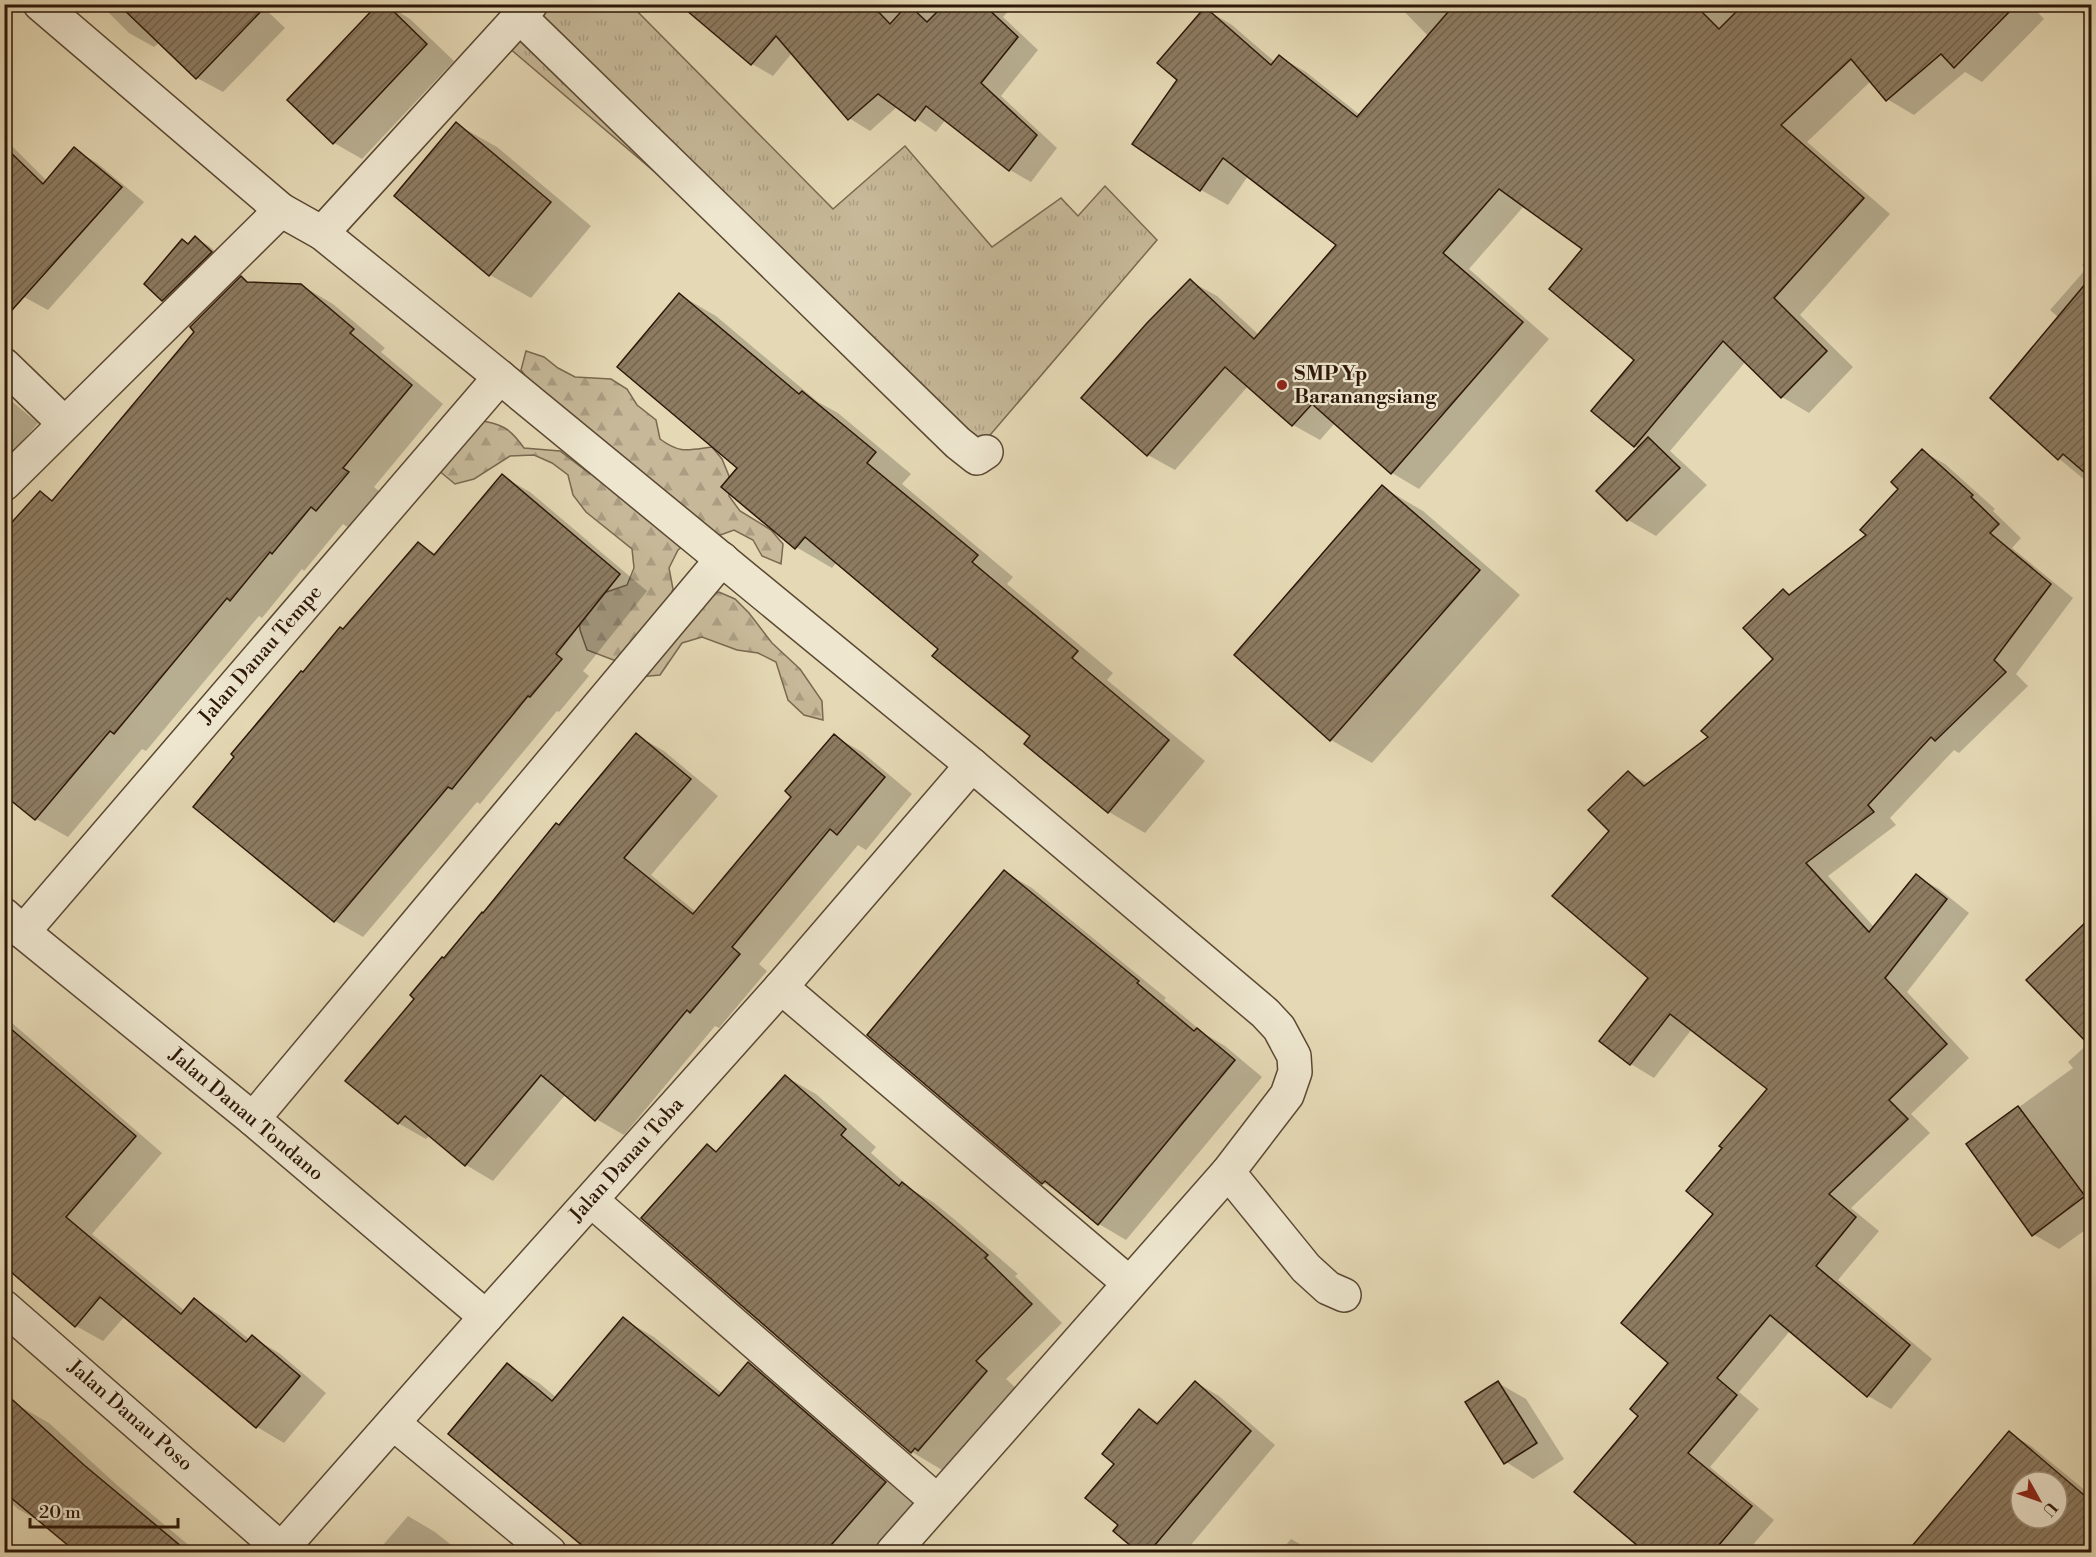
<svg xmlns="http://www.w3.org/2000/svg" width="2096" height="1557" viewBox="0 0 2096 1557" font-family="'Libre Bodoni',serif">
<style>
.grass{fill:url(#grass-tufts);stroke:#7a6850;stroke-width:1.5}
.forest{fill:url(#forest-firs);stroke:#7a6850;stroke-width:1.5}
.shadow{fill:#0003;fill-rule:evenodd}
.building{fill:url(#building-hatch);stroke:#2d1708;stroke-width:1.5;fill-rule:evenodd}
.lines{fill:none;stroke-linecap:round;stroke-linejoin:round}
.minor-casing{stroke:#5b4833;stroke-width:36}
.minor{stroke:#eee6cf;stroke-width:33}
.poi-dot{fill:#8f2418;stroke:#eee6cf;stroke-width:2}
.labels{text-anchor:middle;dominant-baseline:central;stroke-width:4.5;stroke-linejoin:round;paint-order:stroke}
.poi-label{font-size:20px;font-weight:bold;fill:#2d1708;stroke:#eee6cf;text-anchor:start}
.street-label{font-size:20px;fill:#2d1708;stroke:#eee6cf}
</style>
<defs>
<pattern id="grass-tufts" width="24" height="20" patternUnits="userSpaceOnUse" patternTransform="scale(1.5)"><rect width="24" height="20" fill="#c6b898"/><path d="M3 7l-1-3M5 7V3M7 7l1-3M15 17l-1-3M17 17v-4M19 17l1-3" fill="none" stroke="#aa9d82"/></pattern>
<pattern id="forest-firs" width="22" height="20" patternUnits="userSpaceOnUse" patternTransform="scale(1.5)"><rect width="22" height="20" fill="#c6b898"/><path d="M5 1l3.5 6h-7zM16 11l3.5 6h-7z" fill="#aa9d82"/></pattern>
<pattern id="building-hatch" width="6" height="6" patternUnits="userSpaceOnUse" patternTransform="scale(1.5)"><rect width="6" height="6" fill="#8d7c62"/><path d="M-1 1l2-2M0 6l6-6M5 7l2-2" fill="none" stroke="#74654f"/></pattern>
</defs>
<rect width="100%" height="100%" fill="#e5d9b5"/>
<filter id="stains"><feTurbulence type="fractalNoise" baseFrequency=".00333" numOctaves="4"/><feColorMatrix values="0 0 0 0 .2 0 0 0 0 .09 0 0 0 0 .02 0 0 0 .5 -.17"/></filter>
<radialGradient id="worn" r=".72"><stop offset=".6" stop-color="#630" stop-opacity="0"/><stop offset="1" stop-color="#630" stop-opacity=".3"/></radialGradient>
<polygon class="grass" points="545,5 631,5 833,209 905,146 992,247 1061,198 1078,216 1105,186 1157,240 979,448 508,47"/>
<path class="forest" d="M526,351l18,6 14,11 17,9 36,2 16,10 10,16 19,15 4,19c20,15 28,11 52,8l10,12 7,17v20l11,15 31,19 12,14 -2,20 -19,-8 -9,-16 -19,-10 -19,7 -21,1 -16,12 -9,18 4,21 -6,18 52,-15 16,7 14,14 23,30 28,26 22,32 1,19 -19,-5 -16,-15 -12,-38 -18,-9 -21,-3 -35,-13 -20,6 -22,32 -21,2 -15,-13 -37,-14 -7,-20 -1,-20 13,-13 35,-12 7,-17 -2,-19 -46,-37 -13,-17 -5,-20 -16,-12 -18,-8 -24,1 -36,23 -19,5 -17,-14 40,-50c24,4 32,8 46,28l36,3 29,22 -5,-18 -63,-85z"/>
<g class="shadow">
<polygon points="100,4 260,4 285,28 223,92 197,78 160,42 154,47 129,33"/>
<polygon points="386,4 410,19 454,61 362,159 334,143"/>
<polygon points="684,4 1015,4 1003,17 1038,50 1001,96 1057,148 1031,182 1010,170 946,119 936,132 898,106 870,131 849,118 792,53 773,76 752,64"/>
<polygon points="1397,4 2030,4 2044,19 1982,82 1965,72 1914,115 1887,99 1871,81 1807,142 1890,214 1800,315 1853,367 1809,413 1782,397 1746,361 1670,451 1707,485 1656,536 1628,520 1598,491 1639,449 1634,446 1636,360 1584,249 1524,206 1469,269 1549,339 1419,489 1392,473 1335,423 1320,440 1293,425 1248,386 1175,470 1148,455 1190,281 1217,296 1259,335 1338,245 1248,176 1228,205 1201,190 1135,143 1179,80 1205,9 1232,25 1275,62 1280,57 1306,72 1360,115 1429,37"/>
<polygon points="2073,4 2092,4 2092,23"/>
<polygon points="456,124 497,147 591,226 531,298 490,275"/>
<polygon points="4,138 47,181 74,149 97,163 144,202 48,310 24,297 4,279"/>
<polygon points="195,238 209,246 225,260 177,308 163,300 146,284"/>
<polygon points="2092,254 2092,486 2045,447 2059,318 2050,310 2086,269 2082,265"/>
<polygon points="241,278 251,284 301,285 333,304 385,348 381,352 443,404 374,487 379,491 349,528 343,524 304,571 302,569 262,618 259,616 146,751 142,749 68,837 36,819 4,793 40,493 54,501"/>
<polygon points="680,295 716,316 818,402 838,413 911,474 902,484 1013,577 1007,584 1113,673 1107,680 1205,761 1145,833 1109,812 940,648 837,562 832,568 796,547 739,468"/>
<polygon points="4,395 38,423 4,463"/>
<polygon points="1922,451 1945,464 1995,509 1993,511 2021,538 2012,548 2073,598 2016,674 2028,686 1959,753 1954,750 1890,818 1896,825 1828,876 1874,927 1916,876 1939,889 1969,913 1907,992 1969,1058 1911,1114 1930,1133 1851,1208 1879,1231 1838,1280 1932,1359 1891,1409 1868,1396 1790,1331 1739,1392 1759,1409 1710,1467 1774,1520 1747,1552 1632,1552 1638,1545 1640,1416 1670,1363 1715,1214 1769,1088 1692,1029 1654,1078 1631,1064 1601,1041 1650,978 1611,831 1628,773 1649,784 1711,737 1775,659 1783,591 1792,595 1868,536 1901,489"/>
<polygon points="502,476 530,492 647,591 583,671 589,676 559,712 557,711 480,804 477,802 363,937 335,921 195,806 304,674 418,544 436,554"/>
<polygon points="1382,487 1423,511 1520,595 1372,763 1331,740 1236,655"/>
<polygon points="636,735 664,751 718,796 651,875 696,912 794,797 834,736 862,752 912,794 866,850 858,845 759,964 767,971 719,1028 715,1026 624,1135 596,1119 566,1094 493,1181 466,1165 430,1135 426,1139 398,1123 416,999 444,960"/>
<polygon points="1004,872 1032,888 1166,998 1164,1000 1205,1034 1225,1046 1262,1077 1126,1240 1099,1224 1064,1195 1043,1183"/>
<polygon points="2092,918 2092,1170 2084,1176 2092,1187 2092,1225 2059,1249 2033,1234 1968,1144 2073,1068 2068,1062 2089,1043 2082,928"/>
<polygon points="4,1016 162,1153 92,1234 185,1311 194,1300 221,1316 250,1340 252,1337 279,1353 326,1393 284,1443 257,1427 125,1316 103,1341 76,1326 4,1264"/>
<polygon points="786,1077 816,1094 876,1147 871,1153 914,1191 933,1202 954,1219 1018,1274 1015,1276 1062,1323 1006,1379 1017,1389 950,1467 946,1465 942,1470 912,1452 707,1146 718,1152"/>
<polygon points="623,1319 654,1337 723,1394 749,1364 780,1382 917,1501 872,1552 582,1552 580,1551 584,1546 507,1365 539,1383 557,1398"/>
<polygon points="1195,1382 1219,1396 1275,1445 1185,1552 1140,1552 1115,1531 1120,1525 1116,1464 1140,1411 1160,1423"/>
<polygon points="1498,1383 1526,1399 1564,1459 1533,1479 1506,1462"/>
<polygon points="16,1404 49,1423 118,1486 197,1552 78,1552 46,1525 18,1509 4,1497 4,1416"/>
<path d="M2009,1433l22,13 61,50v56h-177zM2021,1482h36v36h-36z"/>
<polygon points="408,1516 435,1532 460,1552 377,1552"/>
<polygon points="1291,1539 1314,1552 1280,1552"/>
</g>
<g class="building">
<polygon points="118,4 268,4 196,79"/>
<polygon points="378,4 386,4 427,44 333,144 287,100"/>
<polygon points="679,4 871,4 890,24 908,4 927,22 945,4 983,4 1018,37 981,83 1037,135 1009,171 926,106 915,121 878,94 848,120 776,36 751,65"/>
<polygon points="1455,4 1694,4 1719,29 1744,4 2017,4 1954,68 1941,54 1886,101 1851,59 1781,125 1864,198 1774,298 1827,351 1781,398 1723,341 1634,447 1591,411 1634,360 1549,289 1582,249 1499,189 1443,253 1523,322 1391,474 1312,404 1292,426 1225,367 1147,456 1081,398 1147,323 1190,279 1254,339 1336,245 1223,158 1200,191 1132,144 1177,80 1157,63 1205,7 1271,65 1279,55 1357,117"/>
<polygon points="456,122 551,202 489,276 394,196"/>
<polygon points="4,146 43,184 74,147 122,187 4,319"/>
<polygon points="195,236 212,252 162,301 144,284 182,239 188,244"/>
<polygon points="241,276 247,282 301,284 354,329 350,333 412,385 343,468 349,472 316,511 311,507 272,554 270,552 230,601 227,598 114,734 110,731 35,820 4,795 4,531 40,491 52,501 194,332 190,327"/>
<polygon points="2091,277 2091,478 2063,454 2058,460 1990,398"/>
<polygon points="679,293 799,394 802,391 876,452 867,463 978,555 972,562 1078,651 1072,658 1169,740 1108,813 1024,744 1030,736 932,656 938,649 805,537 795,549 721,487 737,468 617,367"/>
<polygon points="1648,437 1680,468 1627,521 1596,491"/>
<polygon points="1922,449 1973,495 1971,497 1999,524 1990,533 2051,584 1994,660 2006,672 1935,741 1931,737 1868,805 1874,812 1806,863 1869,932 1916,874 1947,899 1885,978 1947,1044 1889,1100 1908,1119 1829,1194 1856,1217 1816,1266 1910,1345 1867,1397 1770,1315 1717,1378 1737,1395 1688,1453 1752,1506 1713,1552 1645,1552 1574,1492 1638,1416 1630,1409 1668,1363 1621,1323 1713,1214 1686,1191 1722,1148 1719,1146 1767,1089 1670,1014 1630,1065 1599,1041 1648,978 1552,896 1609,831 1588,810 1628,771 1644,786 1708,737 1701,731 1773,659 1743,628 1783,589 1789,595 1866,535 1860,530 1898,489 1891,482"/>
<polygon points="502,474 620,574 556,654 562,659 530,697 528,696 452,789 448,787 334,922 193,807 234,757 231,754 301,671 303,672 340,627 343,629 418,542 434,555"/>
<polygon points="1382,485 1480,570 1330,741 1234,655"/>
<polygon points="636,733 691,779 624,858 693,914 791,797 785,791 834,734 885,777 837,835 830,829 732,947 740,954 690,1013 687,1010 595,1121 541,1075 465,1166 405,1116 398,1124 345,1081 414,999 410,995 442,957 444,958 482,912 483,913 556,823 559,825"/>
<polygon points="1004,870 1139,981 1137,983 1194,1031 1197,1028 1235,1060 1098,1225 1045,1181 1042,1184 867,1035"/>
<polygon points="2091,917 2091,1047 2026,980"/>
<polygon points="4,1023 136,1136 66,1217 181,1314 194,1298 246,1342 252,1335 300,1376 256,1428 100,1297 75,1327 4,1266"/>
<polygon points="785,1075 846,1129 841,1135 899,1186 902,1182 923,1199 988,1255 985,1258 1032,1304 976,1361 987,1371 918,1451 915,1448 911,1453 641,1218 707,1144 716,1152"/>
<polygon points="2018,1106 2085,1196 2032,1236 1966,1144"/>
<polygon points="623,1317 719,1396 748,1362 886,1482 825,1552 590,1552 448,1434 507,1363 552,1401"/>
<polygon points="1195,1381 1251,1431 1149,1552 1138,1552 1113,1531 1118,1525 1085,1498 1114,1464 1102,1454 1139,1409 1157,1424"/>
<polygon points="1498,1381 1537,1443 1504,1464 1465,1402"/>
<polygon points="4,1392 84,1465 188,1552 76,1552 4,1492"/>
<path d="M2009,1431l82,70v51h-184zM2021,1482h36v36h-36z"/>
</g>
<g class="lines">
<defs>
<g id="minor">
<polyline points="40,4 281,210"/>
<polyline points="521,18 958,443 977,458 986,452"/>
<polyline points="322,233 531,4"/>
<polyline points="4,365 64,423"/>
<polyline points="4,484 281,210 322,233 500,377 972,765 1265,1013 1279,1028 1294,1056 1295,1072 1287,1095 1228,1172 893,1552"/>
<polyline points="4,915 23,932 253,1119 486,1317"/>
<polyline points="23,932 500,377"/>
<polyline points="781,987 1129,1283"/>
<polyline points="253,1119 722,559"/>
<polyline points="1228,1172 1306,1268 1328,1288 1344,1295"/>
<polyline points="591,1200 937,1501"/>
<polyline points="4,1307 282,1550"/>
<polyline points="393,1423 549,1552"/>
<polyline points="279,1552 486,1317 781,987 972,765"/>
</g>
</defs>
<use href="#minor" class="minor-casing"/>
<use href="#minor" class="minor"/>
</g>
<circle class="poi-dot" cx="1282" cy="385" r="6"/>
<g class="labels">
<g class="poi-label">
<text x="1294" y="374">SMP Yp<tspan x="1294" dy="23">Baranangsiang</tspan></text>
</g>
<g class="street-label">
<text transform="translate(261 655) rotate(-49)">Jalan Danau Tempe</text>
<text transform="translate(246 1115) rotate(40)">Jalan Danau Tondano</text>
<text transform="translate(627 1160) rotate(-48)">Jalan Danau Toba</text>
<text transform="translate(130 1416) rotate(41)">Jalan Danau Poso</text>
</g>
</g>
<rect width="2096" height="1557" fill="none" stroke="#e5d9b5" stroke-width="24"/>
<rect x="6" y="6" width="2084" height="1545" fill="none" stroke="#2d1708" stroke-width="3"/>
<rect x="12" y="12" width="2072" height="1533" fill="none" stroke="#2d1708" stroke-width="1.5"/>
<g transform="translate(2039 1500) rotate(130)"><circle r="28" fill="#eee6cf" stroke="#a1937f" stroke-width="1.5"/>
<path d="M0-4.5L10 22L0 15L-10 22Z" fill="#8f2418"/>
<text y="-9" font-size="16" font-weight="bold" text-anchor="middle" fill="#2d1708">U</text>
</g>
<path d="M30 1518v9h148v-9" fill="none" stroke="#2d1708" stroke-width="3"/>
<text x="39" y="1518" font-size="18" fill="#2d1708" stroke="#eee6cf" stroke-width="4.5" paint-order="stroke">20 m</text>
<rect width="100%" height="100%" filter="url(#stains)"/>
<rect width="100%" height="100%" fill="url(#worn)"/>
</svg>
